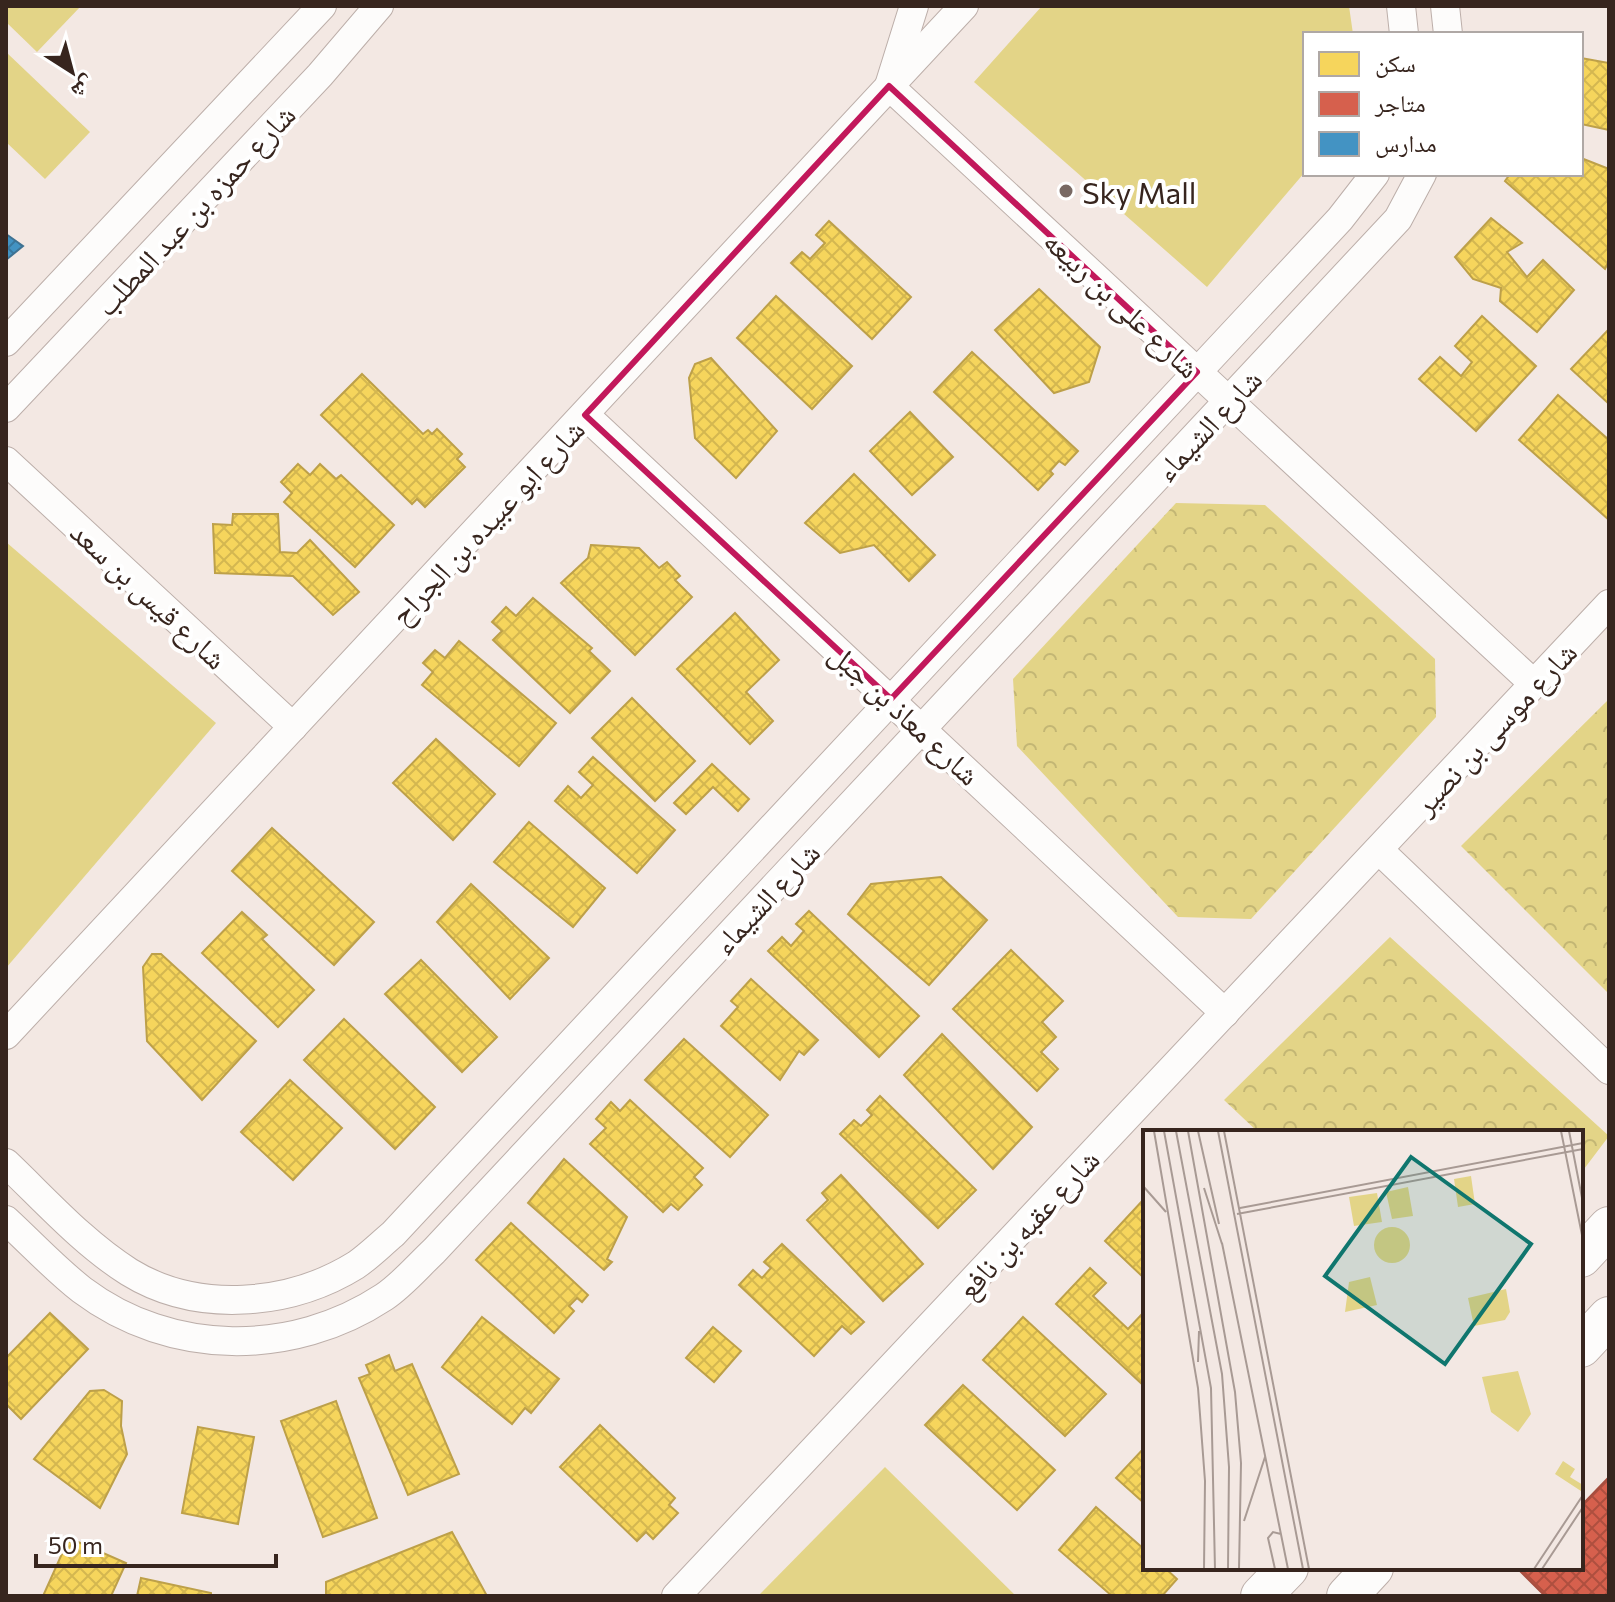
<svg xmlns="http://www.w3.org/2000/svg" width="1615" height="1602" viewBox="0 0 1615 1602" font-family="Commissioner,'Noto Naskh Arabic',sans-serif">
<style>
.green{fill:#e3d487}
.park{fill:url(#park-crowns)}
.homes{fill:url(#homes-cross-hatch);stroke:#bda049;stroke-width:2}
.shops{fill:url(#shops-cross-hatch);stroke:#a64e3f;stroke-width:2}
.schools{fill:url(#schools-cross-hatch);stroke:#3f7292;stroke-width:2}
.lines{fill:none;stroke-linecap:round;stroke-linejoin:round}
.street-casing{stroke:#bcaea9;stroke-width:30}
.secondary-casing{stroke:#bcaea9;stroke-width:42}
.street{stroke:#fdfcfb;stroke-width:28}
.secondary{stroke:#fdfcfb;stroke-width:40}
.marked{fill:none;stroke:#c2185b;stroke-width:6;stroke-linejoin:round}
.poi-dot{fill:#796963;stroke:#fff;stroke-width:3}
.labels{text-anchor:middle;dominant-baseline:central;stroke-width:8;stroke-linejoin:round;paint-order:stroke}
.poi-label{font-size:30px;fill:#37251e;stroke:#fff;text-anchor:start}
.street-label{font-size:30px;fill:#37251e;stroke:#fff}
.inset-road{fill:none;stroke:#a89a94;stroke-width:2}
.view{fill:#0f766e;fill-opacity:0.15;stroke:#0f766e;stroke-width:4}
.inset-edge{fill:none;stroke:#37251e;stroke-width:4}
</style>
<defs>
<pattern id="park-crowns" width="20" height="18" patternUnits="userSpaceOnUse" patternTransform="scale(2)"><rect width="20" height="18" fill="#e3d487"/><path d="M2 6a3 3 0 1 1 6 0M12 15a3 3 0 1 1 6 0" fill="none" stroke="#c3b674"/></pattern>
<pattern id="homes-cross-hatch" width="8" height="8" patternUnits="userSpaceOnUse" patternTransform="scale(2)"><rect width="8" height="8" fill="#f6d55c"/><path d="M0 0l8 8M0 8l8-8" fill="none" stroke="#d4b750"/></pattern>
<pattern id="shops-cross-hatch" width="8" height="8" patternUnits="userSpaceOnUse" patternTransform="scale(2)"><rect width="8" height="8" fill="#d6604d"/><path d="M0 0l8 8M0 8l8-8" fill="none" stroke="#ae4f3f"/></pattern>
<pattern id="schools-cross-hatch" width="8" height="8" patternUnits="userSpaceOnUse" patternTransform="scale(2)"><rect width="8" height="8" fill="#4393c3"/><path d="M0 0l8 8M0 8l8-8" fill="none" stroke="#39789e"/></pattern>
</defs>
<rect width="100%" height="100%" fill="#f3e8e3"/>
<g class="green">
<polygon points="6,6 81,6 37,52 6,22"/>
<polygon points="1042,6 1349,6 1353,34 1305,34 1305,172 1207,287 974,82"/>
<polygon points="6,52 90,132 45,179 6,142"/>
<polygon points="6,542 216,723 6,968"/>
<polygon points="885,1467 1016,1596 758,1596"/>
</g>
<g class="park">
<polygon points="1176,503 1265,505 1435,659 1436,717 1251,919 1178,917 1017,746 1013,679"/>
<polygon points="1609,699 1609,994 1461,846"/>
<polygon points="1390,937 1609,1136 1581,1173 1581,1132 1258,1132 1224,1100"/>
</g>
<g class="homes">
<polygon points="1581,58 1609,63 1609,130 1581,124"/>
<polygon points="1581,158 1609,169 1609,261 1605,269 1505,181 1510,174 1581,174"/>
<polygon points="1491,218 1522,243 1507,252 1527,277 1543,260 1574,290 1537,332 1500,301 1501,288 1473,279 1455,257"/>
<polygon points="829,221 911,297 872,339 791,263 802,252 810,259 825,243 816,235"/>
<polygon points="1039,289 1100,347 1089,382 1054,393 995,330"/>
<polygon points="776,296 852,366 812,409 737,338"/>
<polygon points="1482,316 1536,366 1476,431 1419,379 1440,357 1461,376 1472,362 1455,346"/>
<polygon points="1609,329 1609,404 1571,369"/>
<polygon points="972,352 1078,451 1065,465 1059,461 1050,471 1053,474 1038,490 934,392"/>
<polygon points="711,358 777,431 736,478 695,438 689,378 695,364"/>
<polygon points="362,374 423,434 428,430 432,434 437,429 462,454 457,459 465,467 425,507 417,499 412,504 321,415"/>
<polygon points="1558,395 1609,440 1609,520 1519,440"/>
<polygon points="910,412 953,457 912,495 870,451"/>
<polygon points="298,464 310,475 320,464 336,479 341,475 394,525 355,567 284,502 292,493 281,482"/>
<polygon points="854,474 935,555 909,581 874,545 840,553 805,523"/>
<polygon points="233,514 278,514 280,552 297,553 310,540 359,592 333,615 293,576 215,573 213,524 232,525"/>
<polygon points="591,545 639,548 659,568 667,562 680,576 675,580 692,597 635,655 561,583 588,558"/>
<polygon points="533,598 592,648 589,651 610,671 570,713 493,640 502,631 492,622 506,607 516,616"/>
<polygon points="735,613 779,660 746,692 773,721 750,744 677,669"/>
<polygon points="459,641 556,723 519,766 422,685 433,672 423,663 435,650 445,658"/>
<polygon points="632,698 695,761 655,801 592,738"/>
<polygon points="436,739 495,794 453,840 393,783"/>
<polygon points="593,757 675,830 637,873 555,801 568,786 581,798 593,785 579,772"/>
<polygon points="712,764 749,799 738,811 713,787 686,814 674,803"/>
<polygon points="529,822 605,888 573,927 494,862"/>
<polygon points="272,828 374,922 334,965 232,871"/>
<polygon points="941,877 987,920 929,985 848,914 871,884"/>
<polygon points="471,884 549,958 510,999 437,922"/>
<polygon points="809,911 919,1016 879,1057 768,951 782,937 791,946 804,931 796,924"/>
<polygon points="242,912 267,935 262,939 314,990 278,1027 202,953"/>
<polygon points="1011,950 1063,1001 1042,1022 1056,1037 1041,1052 1058,1069 1037,1091 953,1009"/>
<polygon points="152,954 161,954 256,1041 202,1100 147,1041 143,967"/>
<polygon points="421,960 497,1037 462,1072 385,994"/>
<polygon points="751,979 818,1040 804,1055 799,1051 780,1080 721,1026 738,1007 731,1001"/>
<polygon points="344,1019 435,1107 395,1149 304,1060"/>
<polygon points="942,1034 1032,1127 993,1169 904,1075"/>
<polygon points="684,1039 768,1115 730,1157 645,1080"/>
<polygon points="290,1080 342,1128 293,1180 241,1132"/>
<polygon points="880,1096 976,1190 938,1228 840,1134 854,1120 861,1126 872,1115 867,1110"/>
<polygon points="630,1100 703,1168 694,1177 702,1185 678,1210 671,1204 663,1212 590,1144 606,1128 596,1119 611,1102 620,1111"/>
<polygon points="564,1159 627,1217 607,1259 612,1262 604,1270 528,1203"/>
<polygon points="841,1175 923,1264 883,1301 807,1220 828,1200 822,1193"/>
<polygon points="1144,1199 1145,1200 1145,1279 1105,1241"/>
<polygon points="511,1223 588,1295 582,1302 577,1298 569,1306 574,1311 554,1333 476,1260"/>
<polygon points="782,1244 864,1322 851,1334 842,1326 814,1356 739,1285 753,1270 762,1278 771,1268 764,1262"/>
<polygon points="1090,1268 1106,1283 1093,1296 1128,1329 1141,1315 1145,1318 1145,1387 1056,1304"/>
<polygon points="50,1313 88,1349 21,1419 6,1404 6,1358"/>
<polygon points="482,1317 559,1379 531,1413 525,1408 512,1424 442,1367"/>
<polygon points="1023,1317 1106,1394 1065,1436 983,1360"/>
<polygon points="713,1327 741,1351 714,1382 686,1358"/>
<polygon points="389,1355 395,1371 412,1364 459,1474 408,1495 359,1378 370,1374 366,1365"/>
<polygon points="963,1385 1055,1470 1017,1510 925,1425"/>
<polygon points="104,1390 122,1401 121,1426 127,1454 100,1508 34,1459 90,1391"/>
<polygon points="336,1401 377,1518 323,1537 281,1421"/>
<polygon points="600,1425 675,1498 669,1505 678,1513 653,1539 646,1532 637,1541 560,1467"/>
<polygon points="198,1427 254,1437 238,1524 182,1513"/>
<polygon points="1145,1447 1145,1504 1116,1478"/>
<polygon points="1096,1507 1145,1550 1145,1568 1165,1568 1177,1579 1162,1596 1112,1596 1059,1550"/>
<polygon points="452,1532 487,1596 326,1596 326,1582"/>
<polygon points="69,1538 126,1563 111,1596 43,1596"/>
<polygon points="141,1578 211,1593 211,1596 137,1596"/>
</g>
<polygon class="shops" points="1609,1477 1609,1596 1545,1596 1518,1569 1581,1568 1581,1506"/>
<polygon class="schools" points="6,234 23,246 6,260"/>
<g class="lines">
<defs>
<g id="street">
<polyline points="914,6 889,86 1534,684"/>
<polyline points="1401,6 1404,34"/>
<polyline points="1445,6 1448,34"/>
<polyline points="6,342 322,6"/>
<polyline points="6,408 320,75 379,6"/>
<polyline points="585,415 1225,1013"/>
<polyline points="6,461 293,727"/>
<polyline points="1379,850 1609,1070"/>
<polyline points="6,1035 964,6"/>
<path d="M6,1163c39,37 77,80 123,109 68,42 161,34 227,-7 13,-9 25,-21 37,-31l947,-1015 35,-45"/>
<path d="M6,1220c25,23 49,49 76,70 89,67 211,67 302,7 18,-12 34,-31 50,-46l964,-1032 24,-45"/>
<polyline points="676,1596 1609,604"/>
</g>
<g id="secondary">
<polyline points="1581,1257 1609,1227"/>
<polyline points="1581,1347 1609,1317"/>
<polyline points="1261,1596 1288,1568"/>
<polyline points="1347,1596 1373,1568"/>
</g>
</defs>
<use href="#street" class="street-casing"/>
<use href="#secondary" class="secondary-casing"/>
<use href="#street" class="street"/>
<use href="#secondary" class="secondary"/>
</g>
<path class="marked" d="M889,86l308,286 -306,327 -306,-284z"/>
<circle class="poi-dot" cx="1066" cy="191" r="8"/>
<g class="labels">
<g class="poi-label">
<text x="1082" y="191">Sky Mall</text>
</g>
<g class="street-label">
<text transform="translate(194 209) rotate(-47)">شارع حمزه بن عبد المطلب</text>
<text transform="translate(1123 303) rotate(43)">شارع على بن ربيعه</text>
<text transform="translate(1207 424) rotate(-47)">شارع الشيماء</text>
<text transform="translate(486 521) rotate(-47)">شارع ابو عبيده بن الجراح</text>
<text transform="translate(150 594) rotate(43)">شارع قيس بن سعد</text>
<text transform="translate(906 713) rotate(43)">شارع معاذ بن جبل</text>
<text transform="translate(1494 727) rotate(-47)">شارع موسى بن نصير</text>
<text transform="translate(765 897) rotate(-47)">شارع الشيماء</text>
<text transform="translate(1027 1223) rotate(-47)">شارع عقبه بن نافع</text>
</g>
</g>
<g transform="translate(1143 1130)">
<rect width="440" height="440" fill="#f3e8e3"/>
<path d="M328,46l4,28 -17,3 -4,-28zM227,147l7,28 -32,7 4,-30zM363,159l4,23 -5,8 -31,6 -6,-28zM420,331l12,8 -5,8 13,8 -2,6 -26,-17z" fill="#e3d487"/>
<path d="M265,57l5,29 -21,3 -6,-27zM234,63l5,29 -28,4 -5,-29zM231 115a18 18 0 1 1 36 0a18 18 0 1 1-36 0ZM375,241l13,43 -13,18 -27,-20 -9,-35z" fill="#e3d487"/>
<path class="inset-road" d="M11,1l44,257 7,93 -1,88M21,1l47,257 4,181M33,1l46,243 7,93 -1,102M45,1l47,261 6,71 -2,106M55,1l21,93M75,1l85,438M81,1l85,438M418,1l22,109M426,1l14,72M0,56l23,26M61,58l18,56M97,78l343,-65M94,84l346,-65M79,113l66,326M55,232l1,-31M101,391l21,-64M132,439l-7,-31 5,-6 8,2M391,439l49,-74M399,439l41,-62"/>
<path class="view" d="M268,27l120,87 -86,120 -120,-88z"/>
<rect width="440" height="440" class="inset-edge"/>
</g>
<rect width="1615" height="1602" fill="none" stroke="#37251e" stroke-width="16"/>
<rect x="1303" y="32" width="280" height="144" fill="#ffffff" stroke="#afa8a5" stroke-width="2"/>
<rect x="1319" y="52" width="40" height="24" fill="#f6d55c" stroke="#afa8a5" stroke-width="2"/>
<text x="1375" y="72" font-size="24" fill="#37251e">سكن</text>
<rect x="1319" y="92" width="40" height="24" fill="#d6604d" stroke="#afa8a5" stroke-width="2"/>
<text x="1375" y="112" font-size="24" fill="#37251e">متاجر</text>
<rect x="1319" y="132" width="40" height="24" fill="#4393c3" stroke="#afa8a5" stroke-width="2"/>
<text x="1375" y="152" font-size="24" fill="#37251e">مدارس</text>
<g transform="translate(72 72) rotate(144)" stroke="#ffffff" stroke-width="6" paint-order="stroke">
<path d="M0-6L14 30L0 20L-14 30Z" fill="#37251e"/>
<text y="-12" font-size="22" font-weight="bold" text-anchor="middle" fill="#37251e">ش</text>
</g>
<path d="M36 1554v12h240v-12" fill="none" stroke="#37251e" stroke-width="4"/>
<text x="48" y="1554" font-size="24" fill="#37251e" stroke="#ffffff" stroke-width="6" paint-order="stroke">50 m</text>
</svg>
